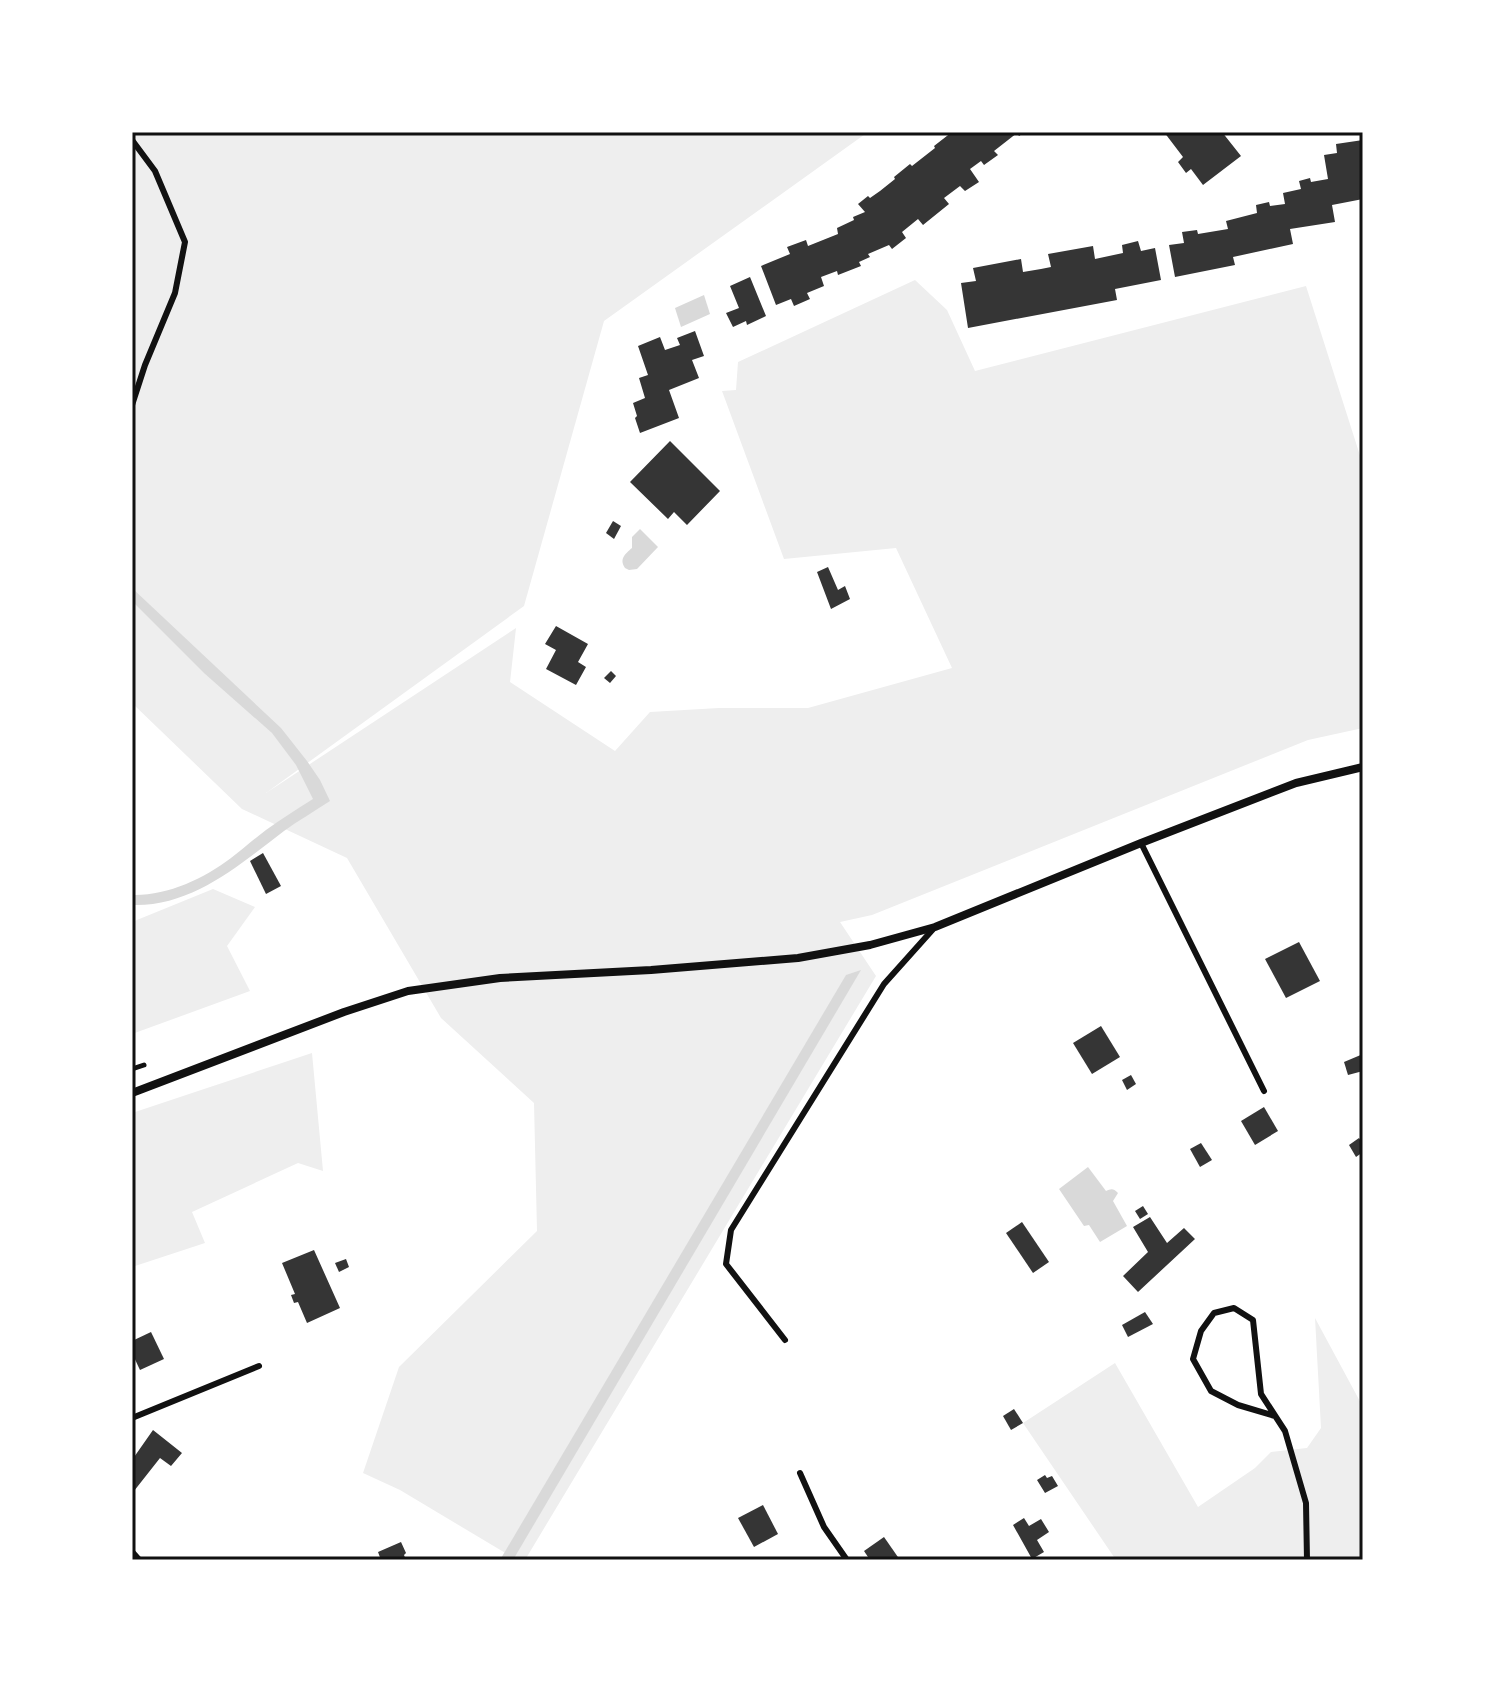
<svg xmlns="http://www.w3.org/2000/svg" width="1495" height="1692" viewBox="0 0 1495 1692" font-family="'Public Sans',sans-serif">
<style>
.green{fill:#eee}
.water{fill:#d9d9d9}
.building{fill:#353535}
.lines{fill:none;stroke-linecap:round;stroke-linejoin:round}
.path{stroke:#111;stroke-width:5}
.service{stroke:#111;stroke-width:6}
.minor{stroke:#111;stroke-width:8}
.neatline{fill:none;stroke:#111;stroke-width:3}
</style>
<rect width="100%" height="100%" fill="#fff"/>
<g class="green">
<polygon points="132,132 868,132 604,321 524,606 266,793 516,628 510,682 615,751 650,712 719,708 808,708 952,668 896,548 784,559 722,391 736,390 738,362 915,280 947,310 975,371 1306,286 1363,465 1363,728 1308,740 872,915 840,922 876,976 525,1560 517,1560 400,1490 363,1473 399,1367 537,1231 534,1103 441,1018 347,858 242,809 132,703"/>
<polygon points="213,889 255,907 227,946 250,991 132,1034 132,922"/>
<polygon points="312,1053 323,1171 298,1163 192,1212 205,1243 132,1267 132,1113"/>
<polygon points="1315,1318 1363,1407 1363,1560 1116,1560 1023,1423 1115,1363 1198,1507 1255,1468 1271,1452 1307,1448 1321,1428"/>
</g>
<g class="water">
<polygon points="704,295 710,314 681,327 675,308"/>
<path d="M640,529l18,18 -21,22 -8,1 -4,-2c-6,-9 0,-14 7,-20v-11z"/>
<path d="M132,588l149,140 26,33 13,19 10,21c-15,10 -31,19 -46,30 -45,34 -92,76 -152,74v-10c35,1 71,-16 99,-37 12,-9 23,-19 35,-28 15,-11 31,-21 47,-31l-17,-34 -24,-32 -68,-60 -72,-72z"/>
<polygon points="861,970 513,1560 500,1560 846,975"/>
<path d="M1088,1167l18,24c5,-2 7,-3 12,2l-5,8 14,25 -27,16 -11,-17 -5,1 -25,-37z"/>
</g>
<g class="building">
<polygon points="952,132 1025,132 1019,136 1017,133 994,151 998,155 984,165 981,161 970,169 979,182 965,191 960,186 944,198 949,204 923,225 918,219 902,232 906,238 892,249 889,245 868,254 870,257 859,262 861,266 838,275 837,271 821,277 824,286 807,293 810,299 794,306 791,299 776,305 761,266 790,254 787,247 806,240 808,246 838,234 837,228 854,220 853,217 865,212 858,204 868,196 870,198 880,191 895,179 894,177 910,164 912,166 935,148 934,146"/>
<polygon points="1164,132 1222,132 1241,156 1203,185 1191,169 1186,173 1178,162 1183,157"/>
<polygon points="1363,140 1363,199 1332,205 1335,222 1290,229 1293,244 1233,257 1235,265 1175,277 1169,245 1184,243 1182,232 1197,230 1198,234 1228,229 1226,221 1257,213 1256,205 1269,202 1270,206 1285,204 1283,193 1301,189 1299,181 1310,178 1311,182 1328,179 1324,155 1337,153 1336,144"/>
<polygon points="1138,241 1141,251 1155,248 1161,280 1115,289 1117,300 968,328 961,283 976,281 973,268 1021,259 1023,272 1041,269 1051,267 1048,254 1093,246 1095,259 1123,253 1122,245"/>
<polygon points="750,277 766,316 747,325 746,321 733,327 726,313 739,308 730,286"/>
<polygon points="695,331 704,356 692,360 699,378 669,390 679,418 640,433 635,418 637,416 633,403 645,398 639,378 648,375 638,346 660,337 665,350 680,345 677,338"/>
<polygon points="670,441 720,491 687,525 674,512 668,519 630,482"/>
<polygon points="613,521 621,526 614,539 606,533"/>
<polygon points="828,567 838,590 845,586 850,599 831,609 817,572"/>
<polygon points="556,626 588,644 578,662 586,667 576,685 546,669 556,650 545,644"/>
<polygon points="611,671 616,676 610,683 604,678"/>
<polygon points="263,853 281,886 266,894 250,861"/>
<polygon points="1299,942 1320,981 1286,998 1265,959"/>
<polygon points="1101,1026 1120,1057 1092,1074 1073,1043"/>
<polygon points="1363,1054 1363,1071 1348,1075 1344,1062"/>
<polygon points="1131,1075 1136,1084 1127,1090 1122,1080"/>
<polygon points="1264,1107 1278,1131 1255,1145 1241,1121"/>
<polygon points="1359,1138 1363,1144 1363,1152 1356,1157 1349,1145"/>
<polygon points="1201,1143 1212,1160 1200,1167 1190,1149"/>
<polygon points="1143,1206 1148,1214 1140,1219 1135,1211"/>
<polygon points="1150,1217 1167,1243 1184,1228 1195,1239 1138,1292 1123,1276 1148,1252 1133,1227"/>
<polygon points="1022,1222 1049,1262 1033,1273 1006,1233"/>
<polygon points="314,1250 340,1308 307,1323 298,1302 294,1303 291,1295 295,1294 282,1263"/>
<polygon points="346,1259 349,1267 339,1272 335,1263"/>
<polygon points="1145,1312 1153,1324 1128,1337 1122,1325"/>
<polygon points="151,1332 164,1359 140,1370 132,1353 132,1341"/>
<polygon points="1014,1409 1023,1423 1011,1430 1003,1416"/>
<polygon points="153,1430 182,1453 171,1466 160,1458 134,1491 132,1490 132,1460"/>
<polygon points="1045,1475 1047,1478 1052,1476 1058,1486 1045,1493 1037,1480"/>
<polygon points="763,1505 778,1534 754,1547 738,1518"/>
<polygon points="1024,1518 1029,1526 1041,1519 1049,1532 1037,1540 1044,1552 1032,1559 1013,1525"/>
<polygon points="884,1537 900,1560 870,1560 864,1551"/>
<polygon points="401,1542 406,1553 404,1555 406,1560 381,1560 378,1552"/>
</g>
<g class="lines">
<g class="path">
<polyline points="132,1069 144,1065"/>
<polyline points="132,1551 140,1560"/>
</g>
<g class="service">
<polyline points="132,140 155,171 185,242 175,293 145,365 132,405"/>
<polyline points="1141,843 1264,1091"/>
<polyline points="785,1340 726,1264 731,1230 884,984 935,927"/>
<polyline points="1275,1416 1238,1405 1211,1391 1193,1359 1201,1331 1214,1313 1234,1308 1253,1320 1261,1394 1285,1431 1306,1503 1307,1560"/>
<polyline points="132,1418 259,1366"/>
<polyline points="800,1473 824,1527 847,1560"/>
</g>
<polyline class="minor" points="132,1093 344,1012 408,991 500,978 651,970 798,958 870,945 935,927 1141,843 1296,783 1363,767"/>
</g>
<rect width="1495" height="1692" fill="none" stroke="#ffffff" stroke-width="268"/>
<rect x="134" y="134" width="1227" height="1424" class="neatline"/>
</svg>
